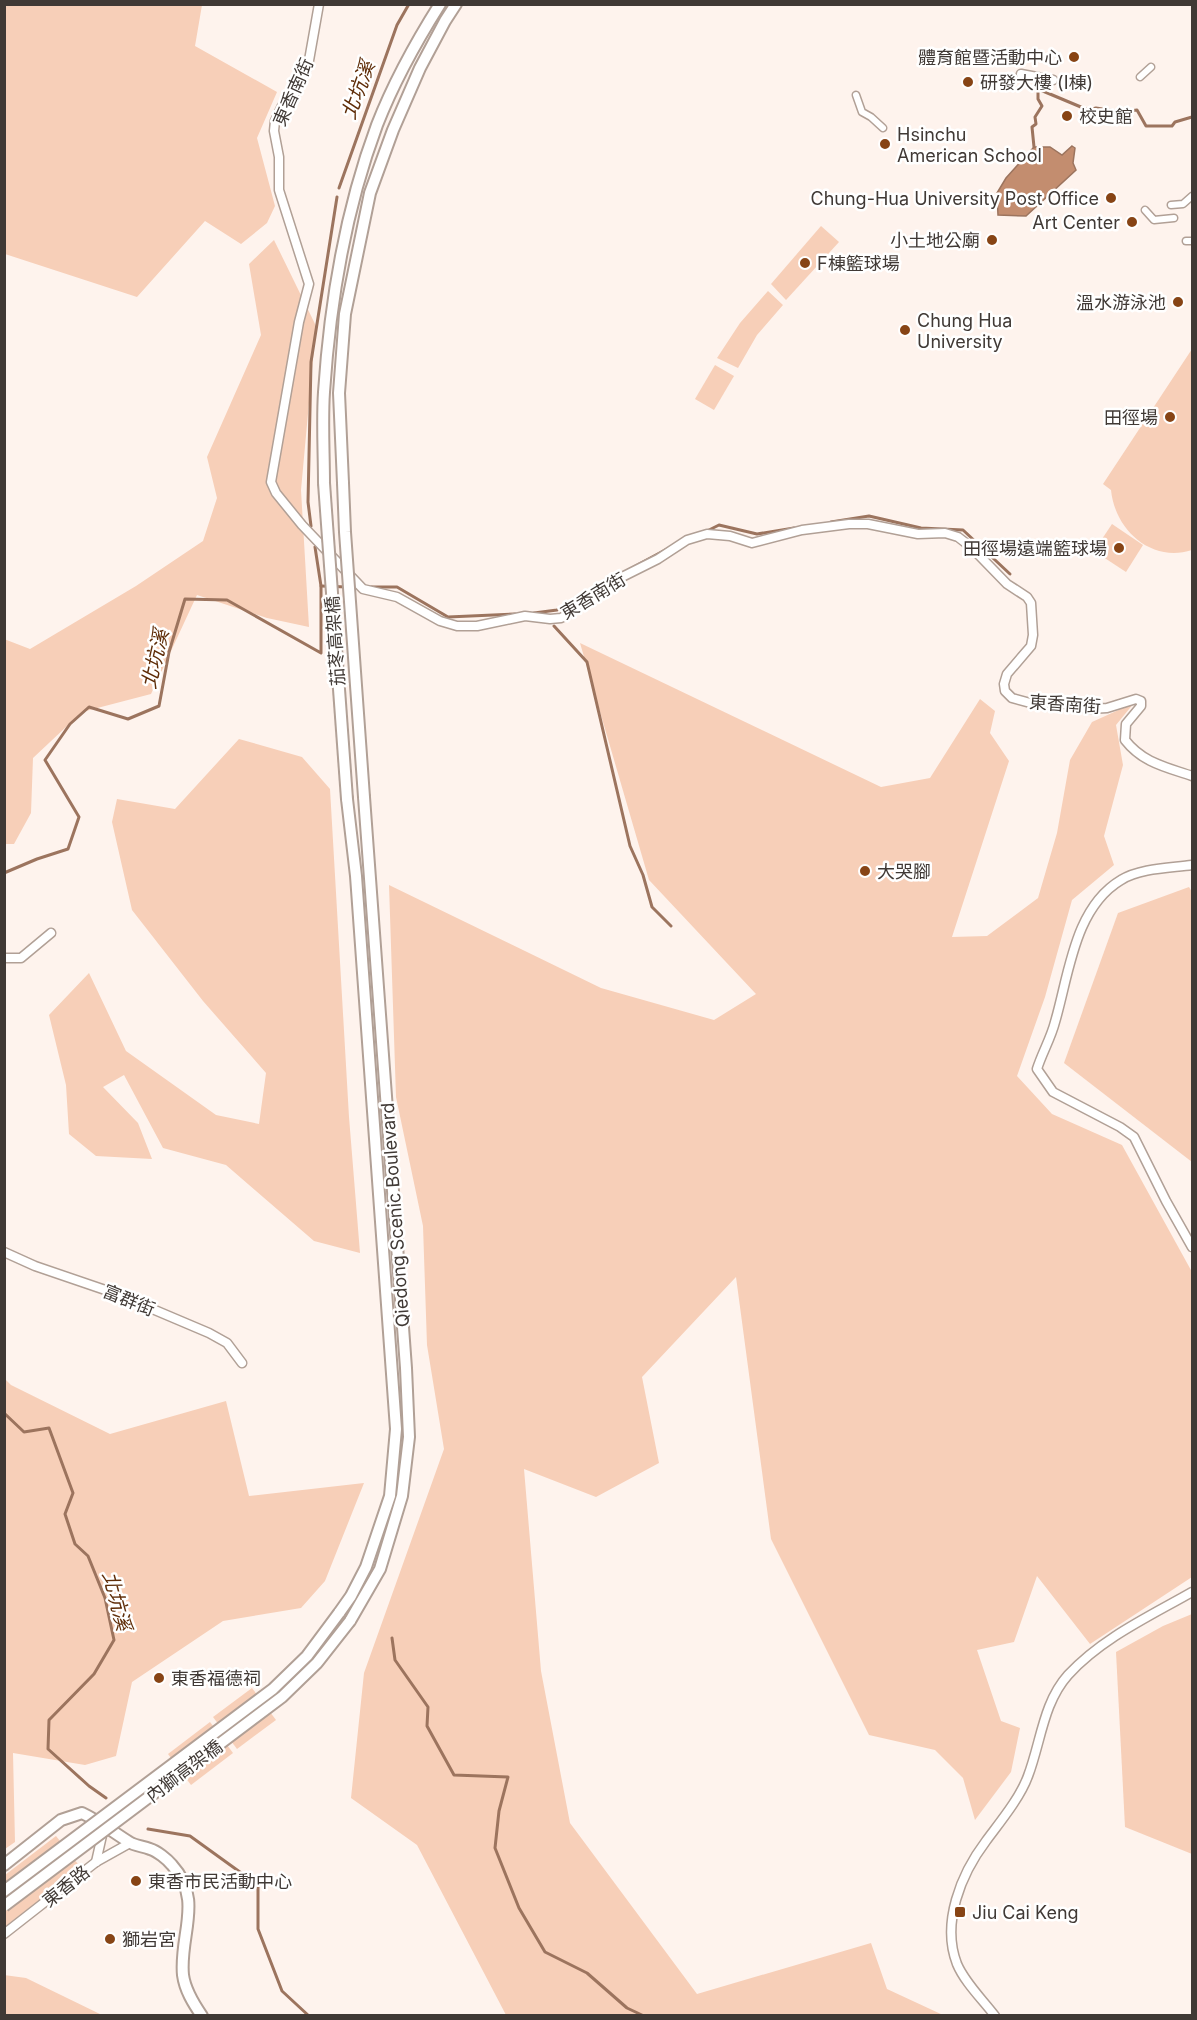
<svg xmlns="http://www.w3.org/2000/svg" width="1197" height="2020" viewBox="0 0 1197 2020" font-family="Inter,'Noto Sans TC',sans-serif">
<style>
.green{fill:#f7cfb8}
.water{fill:#c38d6f;stroke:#9c745e;stroke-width:1.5}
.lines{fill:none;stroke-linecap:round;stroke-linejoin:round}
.stream{stroke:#9c745e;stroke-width:3}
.pedestrian-casing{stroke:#b1a096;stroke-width:9}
.minor-casing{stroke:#b1a096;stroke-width:11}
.tertiary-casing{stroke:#b1a096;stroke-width:14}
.pedestrian{stroke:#fff;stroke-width:6}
.minor{stroke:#fff;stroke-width:8}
.tertiary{stroke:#fff;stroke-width:10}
.tertiary-bridge-casing{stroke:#b1a096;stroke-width:14;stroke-linecap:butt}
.tertiary-bridge{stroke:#fff;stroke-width:10}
.poi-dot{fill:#874415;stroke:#fff;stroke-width:2}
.labels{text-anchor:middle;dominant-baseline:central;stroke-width:5;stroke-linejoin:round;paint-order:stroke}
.poi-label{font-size:18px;fill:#403935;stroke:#fff;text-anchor:start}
.street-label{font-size:18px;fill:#403935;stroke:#fff}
.water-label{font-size:20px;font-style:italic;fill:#5f2d08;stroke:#fff}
</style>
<rect width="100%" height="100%" fill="#fef3ed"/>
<g class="green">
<polygon points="5,4 202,5 195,46 277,92 257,138 275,206 267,223 241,244 205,221 137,297 5,254"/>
<polygon points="821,226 839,242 786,300 771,284"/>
<polygon points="274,240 316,326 301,490 309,627 267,618 197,595 151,694 82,712 33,758 31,813 14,844 4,844 4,639 30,649 136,586 203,541 217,498 207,457 261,335 249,264"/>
<polygon points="768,291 783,305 757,335 738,368 717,358 740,323"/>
<path d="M1192,349v201c-41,13 -77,-20 -81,-60l-8,-6z"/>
<polygon points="715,365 734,376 714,410 695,399"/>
<polygon points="1112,524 1143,545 1126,572 1094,551"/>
<polygon points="580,643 881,787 930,778 980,699 995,711 990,733 1009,761 952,937 987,936 1038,898 1057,833 1070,760 1092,722 1134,703 1116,725 1123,765 1104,836 1114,865 1072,900 1045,997 1017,1076 1052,1114 1122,1145 1192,1272 1192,1577 1090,1644 1037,1576 1014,1642 977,1650 1001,1721 1020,1728 1011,1772 975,1820 963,1778 935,1750 869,1735 771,1539 736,1277 642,1377 659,1463 596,1497 524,1469 541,1671 570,1823 697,1994 871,1943 887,1989 943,2015 506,2015 417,1845 351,1798 364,1673 444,1449 427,1345 423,1226 396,1097 389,885 601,988 714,1020 756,994 649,880"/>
<polygon points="239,739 302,757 330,789 349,1117 360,1253 314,1241 226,1165 163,1148 124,1075 103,1087 138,1123 152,1159 96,1156 69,1134 66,1085 49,1015 89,973 126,1051 216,1115 259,1124 266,1073 203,1001 132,910 112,822 117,799 175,809"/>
<polygon points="1189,887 1192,892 1192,1162 1064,1063 1118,913"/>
<polygon points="4,1378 11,1385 110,1434 226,1401 249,1496 364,1483 325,1581 301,1608 223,1621 132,1682 116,1756 85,1765 13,1753 15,1842 5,1849"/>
<polygon points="1192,1614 1192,1854 1125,1827 1116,1652 1163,1626"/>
<polygon points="252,1688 276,1720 237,1749 213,1717"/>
<polygon points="210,1722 233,1753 191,1785 168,1754"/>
<polygon points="56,1836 81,1868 5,1927 5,1875"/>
<polygon points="4,1975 26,1978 102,2015 5,2015"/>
</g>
<polygon class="water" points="1072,146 1075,148 1073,163 1076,170 1026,216 998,215 997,193 1006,178 1034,147 1050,147 1062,155"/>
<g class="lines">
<g class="stream">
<polyline points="1034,147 1032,127 1036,124 1035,117 1042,106 1038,99 1038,89 1088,110 1096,108 1122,112 1137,110 1146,126 1172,126 1175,122 1192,117"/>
<polyline points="339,188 397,25 409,4"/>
<polyline points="831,522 869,516 921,528 963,530 1010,574"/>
<polyline points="311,526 308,502 311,362 337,197"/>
<polyline points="705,532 719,525 757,534 794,528"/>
<polyline points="628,570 667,549"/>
<polyline points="321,586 347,587"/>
<polyline points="371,587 397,587 448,617 515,614"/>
<polyline points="534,613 557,610 587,591"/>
<polyline points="554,626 587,662 630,846 643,875 652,907 671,926"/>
<polyline points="4,873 37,859 68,849 79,817 45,760 70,724 89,707 128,719 159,706 169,652 185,599 227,600 321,653 321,586 315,547"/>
<polyline points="4,1413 24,1432 49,1428 73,1493 65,1514 75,1544 88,1556 105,1598 114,1640 94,1674 49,1720 48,1749 89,1786 106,1798"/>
<polyline points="392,1638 395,1660 428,1707 427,1726 454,1775 508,1777 499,1811 495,1848 519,1908 545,1952 587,1973 627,2008 644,2016"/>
<polyline points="148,1829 190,1836 258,1885 258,1929 282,1991 309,2016"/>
</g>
<defs>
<g id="pedestrian">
<polyline points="1140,77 1151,67"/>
<polyline points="856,95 862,112 871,117 883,128"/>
<polyline points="1171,205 1183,204 1192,196"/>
<polyline points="1145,210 1154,220 1174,218"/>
<polyline points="1186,241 1192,241"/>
</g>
<g id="minor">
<path d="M319,4l-11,62 -13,26 -13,14 -7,15 -1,10 5,26v33l30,94 -10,38 -28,160 5,11 26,32 61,64 34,8 43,24 17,5h20l48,-10 25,3 11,-1 11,-6 14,-15 14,-9 58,-29 29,-19 20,-6 23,2 22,7 50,-13 47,-6h19l50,10 27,-1 13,4 13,10 36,37 20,13 4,6 2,32 -2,11 -24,28 -3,10 1,7 7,7 22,6 22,-2 34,7 17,-1 29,-9 5,2v5l-15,18 -1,16c18,23 41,27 67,36"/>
<polyline points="1021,74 1053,80"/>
<path d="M1192,865c-21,3 -52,3 -71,15 -47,28 -52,95 -66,142 -4,16 -13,31 -18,47l16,23 67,35 14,10 32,64 26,46"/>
<polyline points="4,958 21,958 51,933"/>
<polyline points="4,1252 35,1266 117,1294 209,1333 227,1343 242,1363"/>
<polyline points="96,1862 103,1831"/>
<polyline points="4,1934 96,1862 130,1843"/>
<path d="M995,2016c-12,-16 -30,-33 -38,-52 -16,-41 4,-90 29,-123 14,-19 34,-43 42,-65 13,-34 15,-73 40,-101 34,-37 82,-59 124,-83"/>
</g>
<g id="tertiary">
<path d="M324,483c0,-30 -2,-61 0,-91 6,-90 21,-181 53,-267 16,-41 39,-83 63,-121"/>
<polyline points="343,483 339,393 345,314 370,193 393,130 420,68 445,21 456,4"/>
<polyline points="339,1613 351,1596 366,1567 390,1496 396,1429 356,876 347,799"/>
<polyline points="350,1621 380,1569 402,1496 409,1437 406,1368 364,797"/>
<path d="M4,1865l57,-45 21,-7c17,8 31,19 47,29 6,4 14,4 21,7 7,2 17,10 22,16 32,35 7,70 11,110 2,15 10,28 19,41"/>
</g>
</defs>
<use href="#pedestrian" class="pedestrian-casing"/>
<use href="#minor" class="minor-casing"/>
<use href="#tertiary" class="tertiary-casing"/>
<use href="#pedestrian" class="pedestrian"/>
<use href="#minor" class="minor"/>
<use href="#tertiary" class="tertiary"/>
<defs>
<g id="tertiary-bridge">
<polyline points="324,483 347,799"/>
<polyline points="343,483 345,532 364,797"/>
<polyline points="4,1891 273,1689 307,1656 339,1613"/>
<polyline points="4,1906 282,1697 317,1663 350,1621"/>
</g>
</defs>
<use href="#tertiary-bridge" class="tertiary-bridge-casing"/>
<use href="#tertiary-bridge" class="tertiary-bridge"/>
</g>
<g class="poi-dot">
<circle cx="1074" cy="57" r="6"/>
<circle cx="968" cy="82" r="6"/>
<circle cx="1067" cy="116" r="6"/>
<circle cx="885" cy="144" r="6"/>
<circle cx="1111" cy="198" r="6"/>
<circle cx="1132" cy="222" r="6"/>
<circle cx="992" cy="240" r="6"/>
<circle cx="805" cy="263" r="6"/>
<circle cx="1178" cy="302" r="6"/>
<circle cx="905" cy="330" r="6"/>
<circle cx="1170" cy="417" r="6"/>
<circle cx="1119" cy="548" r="6"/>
<circle cx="865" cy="871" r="6"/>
<circle cx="159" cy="1678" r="6"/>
<circle cx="136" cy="1881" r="6"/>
<rect x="954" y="1906" width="12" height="12" rx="3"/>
<circle cx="110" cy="1939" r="6"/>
</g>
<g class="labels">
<g class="poi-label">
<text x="1062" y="57" text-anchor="end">體育館暨活動中心</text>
<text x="980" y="82">研發大樓 (I棟)</text>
<text x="1079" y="116">校史館</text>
<text x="897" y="134">Hsinchu<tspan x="897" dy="21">American School</tspan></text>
<text x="1099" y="198" text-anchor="end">Chung-Hua University Post Office</text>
<text x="1120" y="222" text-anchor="end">Art Center</text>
<text x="980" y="240" text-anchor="end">小土地公廟</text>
<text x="817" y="263">F棟籃球場</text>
<text x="1166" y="302" text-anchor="end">溫水游泳池</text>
<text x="917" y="320">Chung Hua<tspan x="917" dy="21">University</tspan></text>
<text x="1158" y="417" text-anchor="end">田徑場</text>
<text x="1107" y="548" text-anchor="end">田徑場遠端籃球場</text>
<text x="877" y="871">大哭腳</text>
<text x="171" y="1678">東香福德祠</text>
<text x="148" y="1881">東香市民活動中心</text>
<text x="972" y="1912">Jiu Cai Keng</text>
<text x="122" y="1939">獅岩宮</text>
</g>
<g class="street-label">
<text transform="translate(293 92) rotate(-66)">東香南街</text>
<text transform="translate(593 596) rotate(-31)">東香南街</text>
<text transform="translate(335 641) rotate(-94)">茄苳高架橋</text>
<text transform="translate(1065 704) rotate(4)">東香南街</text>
<text transform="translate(395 1215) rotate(-94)">Qiedong Scenic Boulevard</text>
<text transform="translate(129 1300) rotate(22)">富群街</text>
<text transform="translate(184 1771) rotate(-37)">內獅高架橋</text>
<text transform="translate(66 1886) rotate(-39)">東香路</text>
</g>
<g class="water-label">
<text transform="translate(358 90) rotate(-70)">北坑溪</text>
<text transform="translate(155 659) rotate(-77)">北坑溪</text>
<text transform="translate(117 1601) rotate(75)">北坑溪</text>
</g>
</g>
<rect width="1197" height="2020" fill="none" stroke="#403935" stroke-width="12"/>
</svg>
